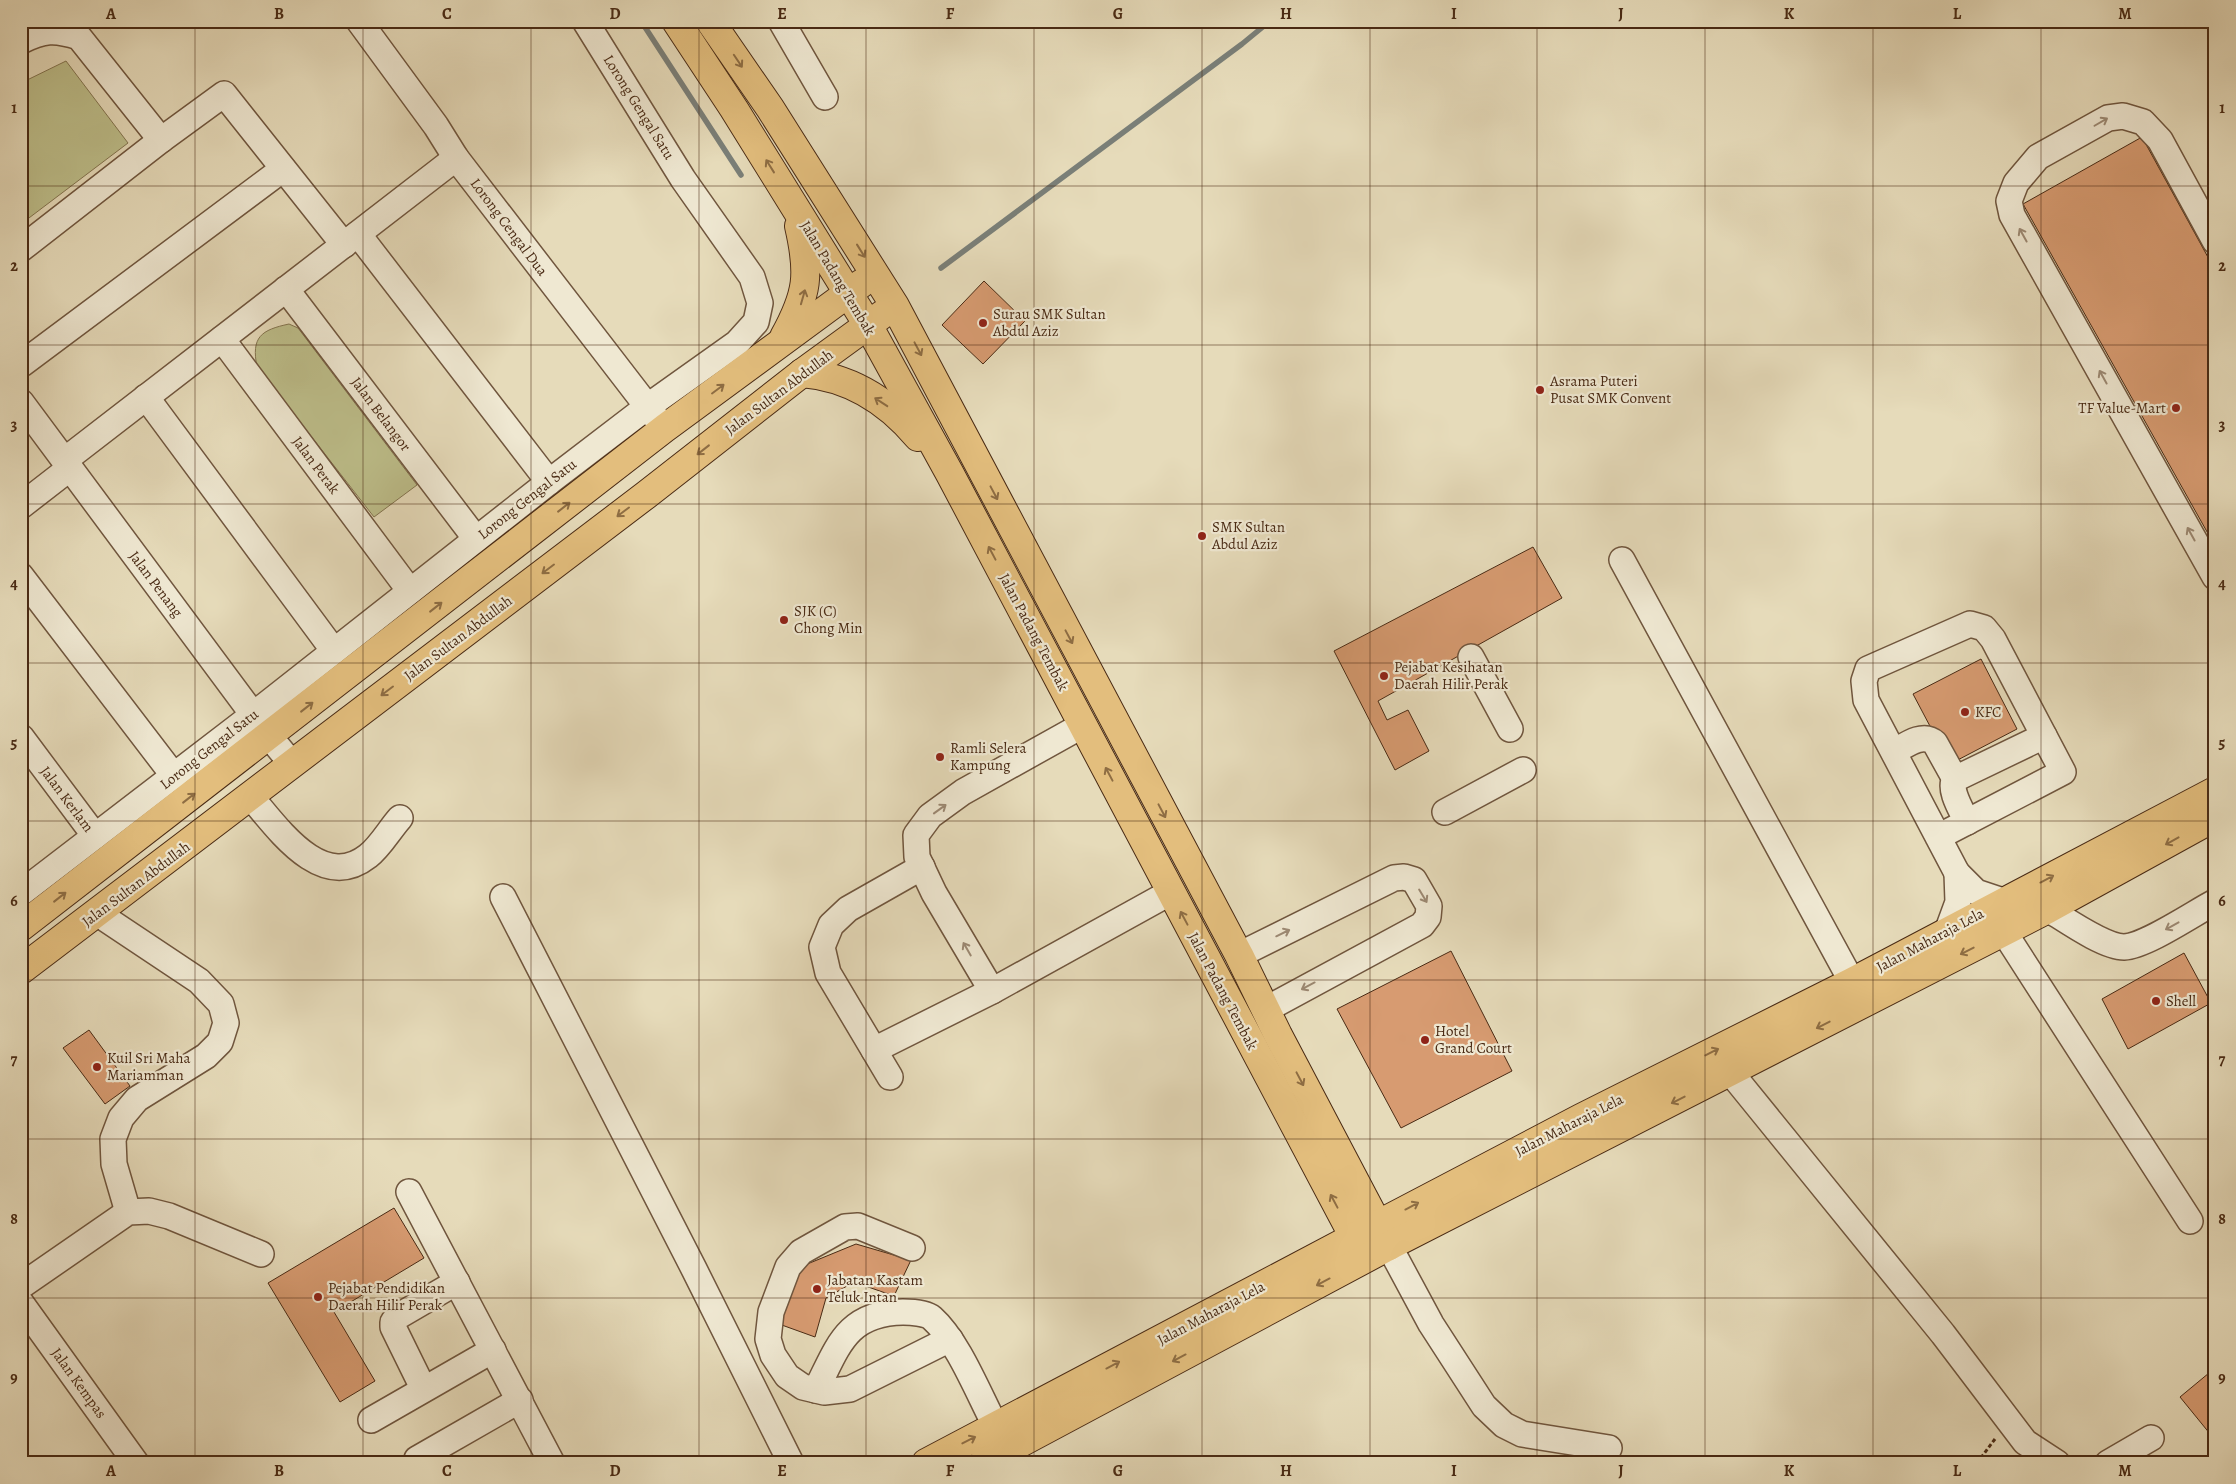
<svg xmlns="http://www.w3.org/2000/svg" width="2236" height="1484" viewBox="0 0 2236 1484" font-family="Alegreya,serif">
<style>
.green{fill:#bdbe8a;stroke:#83744f}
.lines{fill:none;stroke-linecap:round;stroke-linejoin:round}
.stream{stroke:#7a7f78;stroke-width:5.5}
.building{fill:#d79b71;stroke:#492a14}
.minor-casing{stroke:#70563e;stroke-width:28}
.major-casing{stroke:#492a14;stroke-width:30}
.highway-casing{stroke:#492a14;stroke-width:30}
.path{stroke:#492a14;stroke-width:3;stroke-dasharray:4 2.5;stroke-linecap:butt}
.minor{stroke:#efe8d2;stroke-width:25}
.major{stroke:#e3be7d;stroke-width:28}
.highway{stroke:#e3be7d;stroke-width:28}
.oneway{stroke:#8e6d43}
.oneway2{stroke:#9c8973}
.grid{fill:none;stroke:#492a14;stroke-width:1;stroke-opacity:0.55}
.poi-dot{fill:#8f2418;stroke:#efe8d2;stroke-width:2}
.labels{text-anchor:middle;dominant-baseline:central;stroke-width:4.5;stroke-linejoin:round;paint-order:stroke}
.street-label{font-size:15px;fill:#492a14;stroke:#efe8d2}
.poi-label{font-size:15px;fill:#492a14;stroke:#efe8d2;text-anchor:start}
.neatline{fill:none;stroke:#492a14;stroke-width:2}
.grid-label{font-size:16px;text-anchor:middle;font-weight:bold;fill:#492a14}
</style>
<rect width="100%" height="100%" fill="#e6dbba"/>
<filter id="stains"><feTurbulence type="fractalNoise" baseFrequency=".004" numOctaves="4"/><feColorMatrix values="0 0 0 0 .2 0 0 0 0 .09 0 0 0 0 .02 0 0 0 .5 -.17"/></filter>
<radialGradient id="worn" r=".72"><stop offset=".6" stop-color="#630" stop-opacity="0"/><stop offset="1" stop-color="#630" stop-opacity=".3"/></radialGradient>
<g class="green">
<polygon points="66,61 128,143 21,224 21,83"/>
<path d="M289,324l9,4 119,157 -43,32 -117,-150c-6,-30 4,-37 32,-43z"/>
</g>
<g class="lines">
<g class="stream">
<polyline points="641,21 741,175"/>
<polyline points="941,268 1242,44 1270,21"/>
</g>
</g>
<g class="building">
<polygon points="2142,137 2215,270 2215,546 2023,204"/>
<polygon points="984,281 1025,321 983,364 942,325"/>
<polygon points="1533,547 1562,598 1378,701 1387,720 1408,710 1429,751 1395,770 1334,651"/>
<polygon points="1981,659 2017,729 1950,764 1913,694"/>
<polygon points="1451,951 1512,1071 1401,1128 1337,1009"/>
<polygon points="2184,953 2211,1003 2128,1049 2102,999"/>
<polygon points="89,1030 130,1086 105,1104 63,1048"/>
<polygon points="394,1208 424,1258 334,1312 375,1381 340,1402 268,1283"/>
<polygon points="856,1244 911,1260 894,1296 854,1282 826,1298 815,1337 779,1324 800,1267"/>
<polygon points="2215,1368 2215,1440 2180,1397"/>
</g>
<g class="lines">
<defs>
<g id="minor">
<polyline points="359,21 436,126 456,158 657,419"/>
<polyline points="781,21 825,97"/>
<path d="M21,41c23,-11 33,-12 58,-4l82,103"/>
<polyline points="358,234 549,482"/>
<polyline points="2215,241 2160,140 2143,122 2123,116 2108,118 2038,157 2016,183 2009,201 2012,215 2215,577"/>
<polyline points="21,249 161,140 224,94 344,245"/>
<polyline points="286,289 476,539"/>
<polyline points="222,339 410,591"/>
<polyline points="22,364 283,169"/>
<polyline points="146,397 334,651"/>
<polyline points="21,402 269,736 292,764"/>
<polyline points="65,460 456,158"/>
<polyline points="21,506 70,468"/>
<polyline points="1622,560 1852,982"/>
<polyline points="21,576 174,776"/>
<polyline points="1471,657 1510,729"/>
<polyline points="21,737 95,836"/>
<path d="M1894,752c12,-7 29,-20 41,-9l20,36"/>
<path d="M250,796c27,31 71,97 118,60 12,-9 22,-27 32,-38"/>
<polyline points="1445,812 1523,770"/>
<path d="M1967,822c-5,-11 -19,-33 -12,-43l89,-43"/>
<polyline points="1938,837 2063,772 1993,639 1984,628 1970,624 1868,669 1864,681 1866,700 1957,873 1976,892 2003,901"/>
<polyline points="21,893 253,715 549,482 647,407 737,343 756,322 760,303 752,277 683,179 585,21"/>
<polyline points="503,897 694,1269 791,1463"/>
<path d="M2048,909c18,11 56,38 76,38 22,-1 70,-34 91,-45"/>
<polyline points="97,913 199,981 221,1004 226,1023 220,1042 206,1056 137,1099 121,1118 113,1139 114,1164 128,1212"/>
<polyline points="1947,932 1958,902 1957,873"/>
<polyline points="2004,932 2190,1221"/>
<polyline points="1239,955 1394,878 1404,877 1414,880 1429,906 1428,917 1422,925 1265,1010"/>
<polyline points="992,991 934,893 917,857 916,835 930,816 963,792 1083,725"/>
<polyline points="874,1050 992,991 1171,892"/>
<polyline points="1731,1073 1943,1334 2025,1442 2057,1463"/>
<polyline points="890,1077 828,973 822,947 831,925 848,909 922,867"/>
<polyline points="409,1192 552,1463"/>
<polyline points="1389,1246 1431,1324 1484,1406 1504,1425 1522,1434 1609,1448"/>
<polyline points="912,1248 858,1226 845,1227 801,1252 788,1267 771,1312 768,1339 773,1355 787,1376 803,1387 824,1392 850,1389 950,1339"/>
<polyline points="21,1286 128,1212 149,1211 169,1216 261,1254"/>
<polyline points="21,1303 136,1463"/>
<polyline points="423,1388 393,1327 393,1322 397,1317 457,1282"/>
<path d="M816,1390c22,-43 30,-77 87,-78 8,0 23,1 29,6 26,23 47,77 64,109"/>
<polyline points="371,1420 493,1350"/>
<polyline points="417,1459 520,1400"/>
<polyline points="2108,1463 2151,1438"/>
</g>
<g id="major">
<polyline points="676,21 734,109 868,325 950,474 1365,1258"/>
<polyline points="710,21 770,108 895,306 1239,955 1278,1035 1389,1246"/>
<path d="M784,337c24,-43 26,-63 15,-111"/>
<path d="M802,373c48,4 86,28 116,64"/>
<polyline points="21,927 665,428 862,283"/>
<polyline points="21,970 646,495 802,373 883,314"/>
</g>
<g id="highway">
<polyline points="926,1463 1377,1225 1581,1118 1852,982 2215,791"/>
<polyline points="983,1463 1389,1246 2048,909 2215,817"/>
</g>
</defs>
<use href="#minor" class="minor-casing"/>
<use href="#major" class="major-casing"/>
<use href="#highway" class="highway-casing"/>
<polyline class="path" points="1977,1463 1995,1439"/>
<use href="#minor" class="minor"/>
<use href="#major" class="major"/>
<use href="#highway" class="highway"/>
</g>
<defs><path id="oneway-shaft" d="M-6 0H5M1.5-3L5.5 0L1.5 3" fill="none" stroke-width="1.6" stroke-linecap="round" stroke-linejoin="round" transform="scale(1.25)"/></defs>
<g class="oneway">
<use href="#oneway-shaft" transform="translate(738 61) rotate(56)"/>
<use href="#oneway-shaft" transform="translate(770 166) rotate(-122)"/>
<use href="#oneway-shaft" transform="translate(861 251) rotate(58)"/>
<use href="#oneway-shaft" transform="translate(803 297) rotate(-74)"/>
<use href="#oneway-shaft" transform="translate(918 349) rotate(62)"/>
<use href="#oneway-shaft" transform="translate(718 389) rotate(-37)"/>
<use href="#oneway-shaft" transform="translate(881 402) rotate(-147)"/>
<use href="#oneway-shaft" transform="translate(703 450) rotate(142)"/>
<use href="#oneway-shaft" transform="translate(994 493) rotate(62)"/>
<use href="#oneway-shaft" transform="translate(564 507) rotate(-38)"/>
<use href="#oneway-shaft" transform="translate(623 512) rotate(143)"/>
<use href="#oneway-shaft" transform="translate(992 553) rotate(-118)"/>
<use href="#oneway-shaft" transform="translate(548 569) rotate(143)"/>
<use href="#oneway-shaft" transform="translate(436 607) rotate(-38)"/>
<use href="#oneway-shaft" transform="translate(1069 637) rotate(62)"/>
<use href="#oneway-shaft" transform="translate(387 691) rotate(143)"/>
<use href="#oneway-shaft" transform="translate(307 707) rotate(-38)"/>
<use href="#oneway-shaft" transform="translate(1109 774) rotate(-118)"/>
<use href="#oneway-shaft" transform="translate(189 798) rotate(-38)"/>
<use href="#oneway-shaft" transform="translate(1162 811) rotate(62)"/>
<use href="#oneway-shaft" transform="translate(2172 841) rotate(151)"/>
<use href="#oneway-shaft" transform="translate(2047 879) rotate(-28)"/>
<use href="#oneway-shaft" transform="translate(60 897) rotate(-38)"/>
<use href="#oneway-shaft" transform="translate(1184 918) rotate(-118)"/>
<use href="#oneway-shaft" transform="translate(1967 951) rotate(153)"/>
<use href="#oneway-shaft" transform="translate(1823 1025) rotate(153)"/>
<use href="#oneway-shaft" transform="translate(1712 1052) rotate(-27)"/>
<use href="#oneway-shaft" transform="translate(1300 1079) rotate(62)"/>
<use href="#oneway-shaft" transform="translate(1678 1100) rotate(153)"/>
<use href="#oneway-shaft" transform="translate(1334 1201) rotate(-118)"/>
<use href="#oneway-shaft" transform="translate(1412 1206) rotate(-28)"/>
<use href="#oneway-shaft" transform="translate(1323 1282) rotate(152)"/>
<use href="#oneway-shaft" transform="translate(1179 1358) rotate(152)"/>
<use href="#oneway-shaft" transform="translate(1113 1365) rotate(-28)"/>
<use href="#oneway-shaft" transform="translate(969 1440) rotate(-27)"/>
</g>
<g class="oneway2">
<use href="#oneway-shaft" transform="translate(2101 122) rotate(-30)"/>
<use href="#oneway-shaft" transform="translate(2023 235) rotate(-119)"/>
<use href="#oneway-shaft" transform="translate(2103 377) rotate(-119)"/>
<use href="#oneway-shaft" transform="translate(2191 534) rotate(-119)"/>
<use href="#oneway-shaft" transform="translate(940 809) rotate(-36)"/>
<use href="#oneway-shaft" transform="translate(1423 896) rotate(59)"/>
<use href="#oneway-shaft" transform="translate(2172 926) rotate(151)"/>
<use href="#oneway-shaft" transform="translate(1283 933) rotate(-26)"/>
<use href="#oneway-shaft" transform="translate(967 949) rotate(-120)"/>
<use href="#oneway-shaft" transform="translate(1308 986) rotate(152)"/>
</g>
<path class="grid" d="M195,21v1442M363,21v1442M531,21v1442M699,21v1442M866,21v1442M1034,21v1442M1202,21v1442M1370,21v1442M1537,21v1442M1705,21v1442M1873,21v1442M2041,21v1442M21,186h2194M21,345h2194M21,504h2194M21,663h2194M21,821h2194M21,980h2194M21,1139h2194M21,1298h2194"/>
<g class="poi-dot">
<circle cx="983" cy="323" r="5"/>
<circle cx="1540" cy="390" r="5"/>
<circle cx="2176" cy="408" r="5"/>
<circle cx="1202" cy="536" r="5"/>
<circle cx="784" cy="620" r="5"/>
<circle cx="1384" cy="676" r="5"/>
<circle cx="1965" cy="712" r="5"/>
<circle cx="940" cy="757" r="5"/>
<circle cx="2156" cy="1001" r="5"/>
<circle cx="1425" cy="1040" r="5"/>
<circle cx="97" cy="1067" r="5"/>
<circle cx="817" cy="1289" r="5"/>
<circle cx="318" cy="1297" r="5"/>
</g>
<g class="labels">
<g class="street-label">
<text transform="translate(639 107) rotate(58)">Lorong Gengal Satu</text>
<text transform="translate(509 227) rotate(53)">Lorong Cengal Dua</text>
<text transform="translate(838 278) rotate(59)">Jalan Padang Tembak</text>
<text transform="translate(779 392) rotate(-37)">Jalan Sultan Abdullah</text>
<text transform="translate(381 414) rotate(53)">Jalan Belangor</text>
<text transform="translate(316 465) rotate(53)">Jalan Perak</text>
<text transform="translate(527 499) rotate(-38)">Lorong Gengal Satu</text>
<text transform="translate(156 584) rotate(53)">Jalan Penang</text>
<text transform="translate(1034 632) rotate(62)">Jalan Padang Tembak</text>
<text transform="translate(458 638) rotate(-37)">Jalan Sultan Abdullah</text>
<text transform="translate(209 749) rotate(-38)">Lorong Gengal Satu</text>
<text transform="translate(67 799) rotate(53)">Jalan Kerlam</text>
<text transform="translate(136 884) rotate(-37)">Jalan Sultan Abdullah</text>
<text transform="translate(1930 940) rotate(-28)">Jalan Maharaja Lela</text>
<text transform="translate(1223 991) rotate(62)">Jalan Padang Tembak</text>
<text transform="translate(1569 1125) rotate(-27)">Jalan Maharaja Lela</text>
<text transform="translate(1211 1313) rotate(-28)">Jalan Maharaja Lela</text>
<text transform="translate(79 1383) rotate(54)">Jalan Kempas</text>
</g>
<g class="poi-label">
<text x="993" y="314">Surau SMK Sultan<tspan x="993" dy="17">Abdul Aziz</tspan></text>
<text x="1550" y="381">Asrama Puteri<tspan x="1550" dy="17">Pusat SMK Convent</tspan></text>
<text x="2166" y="408" text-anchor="end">TF Value-Mart</text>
<text x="1212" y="527">SMK Sultan<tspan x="1212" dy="17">Abdul Aziz</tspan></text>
<text x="794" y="611">SJK (C)<tspan x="794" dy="17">Chong Min</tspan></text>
<text x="1394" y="667">Pejabat Kesihatan<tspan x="1394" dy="17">Daerah Hilir Perak</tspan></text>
<text x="1975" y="712">KFC</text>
<text x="950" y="748">Ramli Selera<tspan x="950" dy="17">Kampung</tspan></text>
<text x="2166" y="1001">Shell</text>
<text x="1435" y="1031">Hotel<tspan x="1435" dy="17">Grand Court</tspan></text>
<text x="107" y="1058">Kuil Sri Maha<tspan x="107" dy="17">Mariamman</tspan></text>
<text x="827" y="1280">Jabatan Kastam<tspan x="827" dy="17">Teluk Intan</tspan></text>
<text x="328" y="1288">Pejabat Pendidikan<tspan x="328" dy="17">Daerah Hilir Perak</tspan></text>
</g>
</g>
<rect width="2236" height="1484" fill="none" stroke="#e6dbba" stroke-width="55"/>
<rect x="28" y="28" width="2180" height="1428" class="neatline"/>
<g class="grid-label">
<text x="111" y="19">A</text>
<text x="279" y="19">B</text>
<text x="447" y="19">C</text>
<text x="615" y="19">D</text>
<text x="782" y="19">E</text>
<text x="950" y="19">F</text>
<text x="1118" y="19">G</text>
<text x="1286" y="19">H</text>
<text x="1454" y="19">I</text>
<text x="1621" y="19">J</text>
<text x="1789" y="19">K</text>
<text x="1957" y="19">L</text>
<text x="2125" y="19">M</text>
<text x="14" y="113">1</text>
<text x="2222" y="113">1</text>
<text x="14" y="271">2</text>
<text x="2222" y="271">2</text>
<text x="14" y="430">3</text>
<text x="2222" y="430">3</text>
<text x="14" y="589">4</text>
<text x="2222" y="589">4</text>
<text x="14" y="748">5</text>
<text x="2222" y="748">5</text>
<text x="14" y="906">6</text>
<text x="2222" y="906">6</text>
<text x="14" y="1065">7</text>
<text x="2222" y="1065">7</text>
<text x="14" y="1224">8</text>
<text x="2222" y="1224">8</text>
<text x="14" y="1383">9</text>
<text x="2222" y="1383">9</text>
<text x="111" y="1476">A</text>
<text x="279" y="1476">B</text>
<text x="447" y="1476">C</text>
<text x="615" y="1476">D</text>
<text x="782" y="1476">E</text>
<text x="950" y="1476">F</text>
<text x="1118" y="1476">G</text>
<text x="1286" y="1476">H</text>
<text x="1454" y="1476">I</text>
<text x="1621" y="1476">J</text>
<text x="1789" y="1476">K</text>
<text x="1957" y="1476">L</text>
<text x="2125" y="1476">M</text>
</g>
<rect width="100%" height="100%" filter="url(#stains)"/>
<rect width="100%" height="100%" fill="url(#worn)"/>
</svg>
